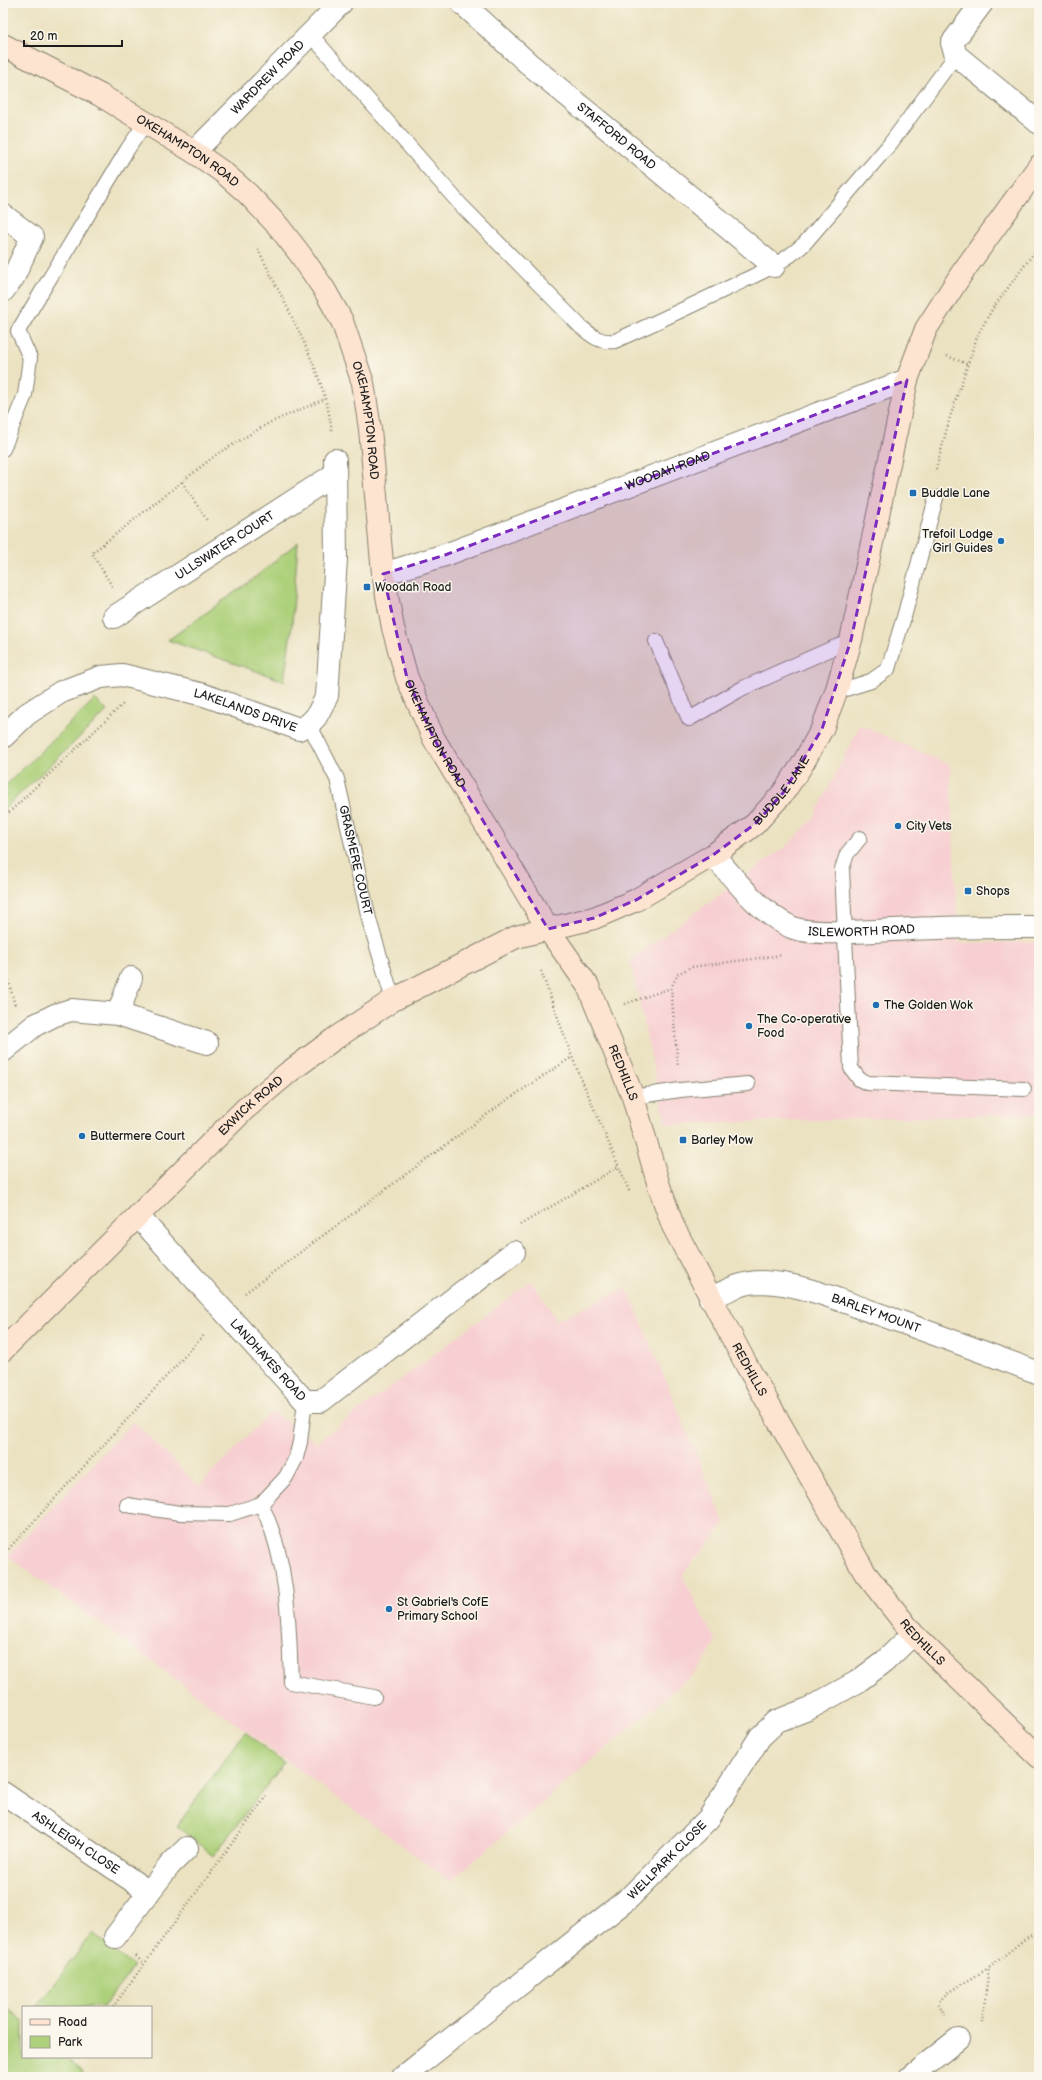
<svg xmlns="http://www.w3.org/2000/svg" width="1042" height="2080" viewBox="0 0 1042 2080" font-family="'Balsamiq Sans',sans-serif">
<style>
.built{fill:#f7cfd2}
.green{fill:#add07a;stroke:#64764b}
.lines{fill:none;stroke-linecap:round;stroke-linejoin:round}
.lane-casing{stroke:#847f6e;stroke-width:16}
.street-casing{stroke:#847f6e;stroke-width:24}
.secondary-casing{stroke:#847f6e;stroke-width:24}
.path{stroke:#847f6e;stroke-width:2.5;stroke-dasharray:1 3;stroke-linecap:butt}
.lane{stroke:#fff;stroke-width:14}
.street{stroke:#fff;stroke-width:22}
.secondary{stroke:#fde4d0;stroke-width:22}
.marked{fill:#7b2cbf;fill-opacity:0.2;stroke:#7b2cbf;stroke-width:3;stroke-dasharray:8 5;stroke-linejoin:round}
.poi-dot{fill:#1f6fb2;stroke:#fbf7ec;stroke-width:1.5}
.labels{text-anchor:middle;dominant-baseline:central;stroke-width:3;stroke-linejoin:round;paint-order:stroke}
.street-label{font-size:12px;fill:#1c1c1c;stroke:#fbf7ec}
.poi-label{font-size:12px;fill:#1c1c1c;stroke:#fbf7ec;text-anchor:start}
</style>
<rect width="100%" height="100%" fill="#fbf7ec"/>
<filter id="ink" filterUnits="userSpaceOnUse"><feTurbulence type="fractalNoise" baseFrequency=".025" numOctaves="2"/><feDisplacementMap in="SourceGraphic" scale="8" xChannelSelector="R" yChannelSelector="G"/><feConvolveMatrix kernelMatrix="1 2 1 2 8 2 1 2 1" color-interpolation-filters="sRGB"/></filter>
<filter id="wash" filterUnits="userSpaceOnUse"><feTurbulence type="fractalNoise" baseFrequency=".012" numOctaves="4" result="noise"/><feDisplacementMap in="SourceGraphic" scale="16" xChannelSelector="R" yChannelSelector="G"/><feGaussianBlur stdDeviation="0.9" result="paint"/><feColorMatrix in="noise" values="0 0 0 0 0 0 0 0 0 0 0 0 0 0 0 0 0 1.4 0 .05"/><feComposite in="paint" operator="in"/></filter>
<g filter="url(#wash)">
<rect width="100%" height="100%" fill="#ebe2c1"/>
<g class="built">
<polygon points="860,725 950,765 958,943 1039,942 1039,1114 666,1124 630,960 788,845 813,819"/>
<polygon points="531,1281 557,1320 627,1287 725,1524 682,1575 716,1642 697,1671 450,1881 8,1556 133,1421 199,1486 272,1411 316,1443"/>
</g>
<g class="green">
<polygon points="298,542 292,624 284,681 168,640 252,580"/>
<polygon points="95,699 107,711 3,810 3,788"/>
<polygon points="245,1732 284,1763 213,1856 177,1826"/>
<polygon points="93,1933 134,1967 103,2007 36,2007"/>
<polygon points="3,2004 23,2021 23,2057 65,2057 86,2077 3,2077"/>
</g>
</g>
<g filter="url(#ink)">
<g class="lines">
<defs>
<g id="lane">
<path d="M310,34l150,170 121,123c11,9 19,16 34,14 37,-17 74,-34 111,-52 27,-13 55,-24 78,-45l86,-100 66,-89"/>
<polyline points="3,449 25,395 30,358 18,331 127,150 146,122"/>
<polyline points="656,641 689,719 743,688 851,640"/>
<polyline points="836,692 871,681 888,669 904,617 936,498"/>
<path id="s1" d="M309,724l28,55 33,144 23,77"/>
<polyline points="860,838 847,854 842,869 851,1068 859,1079 867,1083 1024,1089"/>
<polyline points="633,1097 680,1090 748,1084"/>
<path d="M261,1504c27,54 28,118 30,178l83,15"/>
<polyline points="127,1505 180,1513 230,1514 261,1504 286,1477 296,1458 300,1442 305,1401"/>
</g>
<g id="street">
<path id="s2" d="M462,3l66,60 246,203"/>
<polyline points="982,3 952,43 956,55 1039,123"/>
<path id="s3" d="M194,152l147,-149"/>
<polyline points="3,215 32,237 13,278 3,291"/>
<path id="s4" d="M383,574l62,-19 462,-175"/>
<path id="s5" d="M114,617l221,-143"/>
<path id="s6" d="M3,737l24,-23 34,-22 40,-15 21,-2 82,20 95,34 10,-5 7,-7 11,-21 9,-137 -1,-99"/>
<path id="s7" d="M713,855c23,25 46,57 78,72 20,10 94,3 120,2 43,-2 85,-2 128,-2"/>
<polyline points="118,1014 131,978"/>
<polyline points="3,1051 35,1025 55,1015 71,1010 118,1014 207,1043"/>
<path id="s8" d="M138,1216l167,185h16l193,-149"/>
<path id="s9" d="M710,1299c17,-9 32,-17 52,-17 37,1 74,17 108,29 57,20 113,41 169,62"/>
<path id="s10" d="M3,1793l146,99 -34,45"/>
<polyline points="149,1892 170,1865 187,1848"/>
<path id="s11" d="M403,2077l226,-179 80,-80 51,-81 17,-16 31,-12 49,-27 27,-20 29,-28"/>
<polyline points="910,2077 958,2039"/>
</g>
<g id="secondary">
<path id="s12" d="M3,45l97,50 94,57 30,21 24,21 31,33 21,27 24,35 18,32 21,62 7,46 13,145 10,54 14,50 27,61 114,190 40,57 45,111 26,89 14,40 73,138 119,209 48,61 126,123"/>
<path id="s13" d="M3,1350l242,-241 44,-37 45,-33 59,-39 123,-63 78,-19 42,-18 77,-45 42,-31 28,-31 19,-28 20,-36 14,-37 15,-52 56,-260 19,-51 36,-56 77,-107"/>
</g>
</defs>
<use href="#lane" class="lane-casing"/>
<use href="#street" class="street-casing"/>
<use href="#secondary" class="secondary-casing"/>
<g class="path">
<path d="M258,249c26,55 68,124 74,184"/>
<polyline points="947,356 967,364"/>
<polyline points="935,473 950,417 978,334 993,308 1039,246"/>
<polyline points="182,482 208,522"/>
<polyline points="112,586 92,553 217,454 269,423 325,399"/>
<polyline points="3,818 123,704"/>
<polyline points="3,957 15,1006"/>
<polyline points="541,971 572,1057 630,1193"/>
<polyline points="671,988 678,1067"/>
<polyline points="625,1004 671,988 678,974 691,967 783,955"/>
<polyline points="520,1225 618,1167"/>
<polyline points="245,1293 504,1102 572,1057"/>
<polyline points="3,1555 205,1334"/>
<polyline points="136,1956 144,1964"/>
<polyline points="113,2007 268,1794"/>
<polyline points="945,2015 938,2003 947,1993 989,1968"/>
<polyline points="982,2023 989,1968 1026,1938 1039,1931"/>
</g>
<use href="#lane" class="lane"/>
<use href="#street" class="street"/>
<use href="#secondary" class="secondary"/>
</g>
</g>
<path class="marked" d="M907,380l-56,260 -29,89 -39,64 -28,31 -42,31 -77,45 -42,18 -46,11 -114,-190 -27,-61 -24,-104 62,-19z"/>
<g class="poi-dot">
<rect x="909" y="489" width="8" height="8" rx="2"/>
<circle cx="1001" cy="541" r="4"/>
<rect x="363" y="583" width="8" height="8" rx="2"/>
<circle cx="898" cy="826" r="4"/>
<rect x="964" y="887" width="8" height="8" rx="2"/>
<circle cx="876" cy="1005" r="4"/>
<circle cx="749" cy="1026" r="4"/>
<circle cx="82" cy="1136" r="4"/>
<rect x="679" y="1136" width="8" height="8" rx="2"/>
<circle cx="389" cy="1609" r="4"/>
</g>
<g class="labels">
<g class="street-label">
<text stroke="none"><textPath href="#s3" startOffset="105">WARDREW ROAD</textPath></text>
<text stroke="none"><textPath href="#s2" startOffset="204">STAFFORD ROAD</textPath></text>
<text stroke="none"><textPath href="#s12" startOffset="213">OKEHAMPTON ROAD</textPath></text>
<text stroke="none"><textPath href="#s12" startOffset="549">OKEHAMPTON ROAD</textPath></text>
<text stroke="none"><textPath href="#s4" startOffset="303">WOODAH ROAD</textPath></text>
<text stroke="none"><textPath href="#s5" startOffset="132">ULLSWATER COURT</textPath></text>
<text stroke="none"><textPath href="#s6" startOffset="266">LAKELANDS DRIVE</textPath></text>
<text stroke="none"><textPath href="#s12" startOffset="873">OKEHAMPTON ROAD</textPath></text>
<text stroke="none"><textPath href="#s13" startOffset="974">BUDDLE LANE</textPath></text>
<text stroke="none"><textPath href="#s1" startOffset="145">GRASMERE COURT</textPath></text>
<text stroke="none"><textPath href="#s7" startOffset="178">ISLEWORTH ROAD</textPath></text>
<text stroke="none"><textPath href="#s12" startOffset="1262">REDHILLS</textPath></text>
<text stroke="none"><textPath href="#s13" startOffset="348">EXWICK ROAD</textPath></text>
<text stroke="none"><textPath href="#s9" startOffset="174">BARLEY MOUNT</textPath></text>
<text stroke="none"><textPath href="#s8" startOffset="194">LANDHAYES ROAD</textPath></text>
<text stroke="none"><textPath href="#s12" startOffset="1586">REDHILLS</textPath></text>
<text stroke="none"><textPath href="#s12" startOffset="1910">REDHILLS</textPath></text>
<text stroke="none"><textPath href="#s10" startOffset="88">ASHLEIGH CLOSE</textPath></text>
<text stroke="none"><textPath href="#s11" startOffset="342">WELLPARK CLOSE</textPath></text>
</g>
<g class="poi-label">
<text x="921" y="493">Buddle Lane</text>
<text x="993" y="534" text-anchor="end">Trefoil Lodge<tspan x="993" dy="14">Girl Guides</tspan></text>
<text x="375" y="587">Woodah Road</text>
<text x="906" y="826">City Vets</text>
<text x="976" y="891">Shops</text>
<text x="884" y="1005">The Golden Wok</text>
<text x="757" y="1019">The Co-operative<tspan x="757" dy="14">Food</tspan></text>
<text x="90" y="1136">Buttermere Court</text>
<text x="691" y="1140">Barley Mow</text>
<text x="397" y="1602">St Gabriel's CofE<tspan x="397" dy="14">Primary School</tspan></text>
</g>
</g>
<rect width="1042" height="2080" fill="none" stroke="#fbf7ec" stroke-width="16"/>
<rect x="22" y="2006" width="130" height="52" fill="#fbf7ec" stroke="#a29f99"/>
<rect x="30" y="2019" width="20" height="6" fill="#fde4d0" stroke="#a29f99"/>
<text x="58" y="2026" font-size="12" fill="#1c1c1c">Road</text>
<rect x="30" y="2036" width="20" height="12" fill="#add07a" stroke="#a29f99"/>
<text x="58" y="2046" font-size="12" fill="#1c1c1c">Park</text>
<path d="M24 40v6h98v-6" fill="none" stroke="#1c1c1c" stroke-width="2"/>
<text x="30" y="40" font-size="12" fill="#1c1c1c" stroke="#fbf7ec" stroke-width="3" paint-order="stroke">20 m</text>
</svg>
